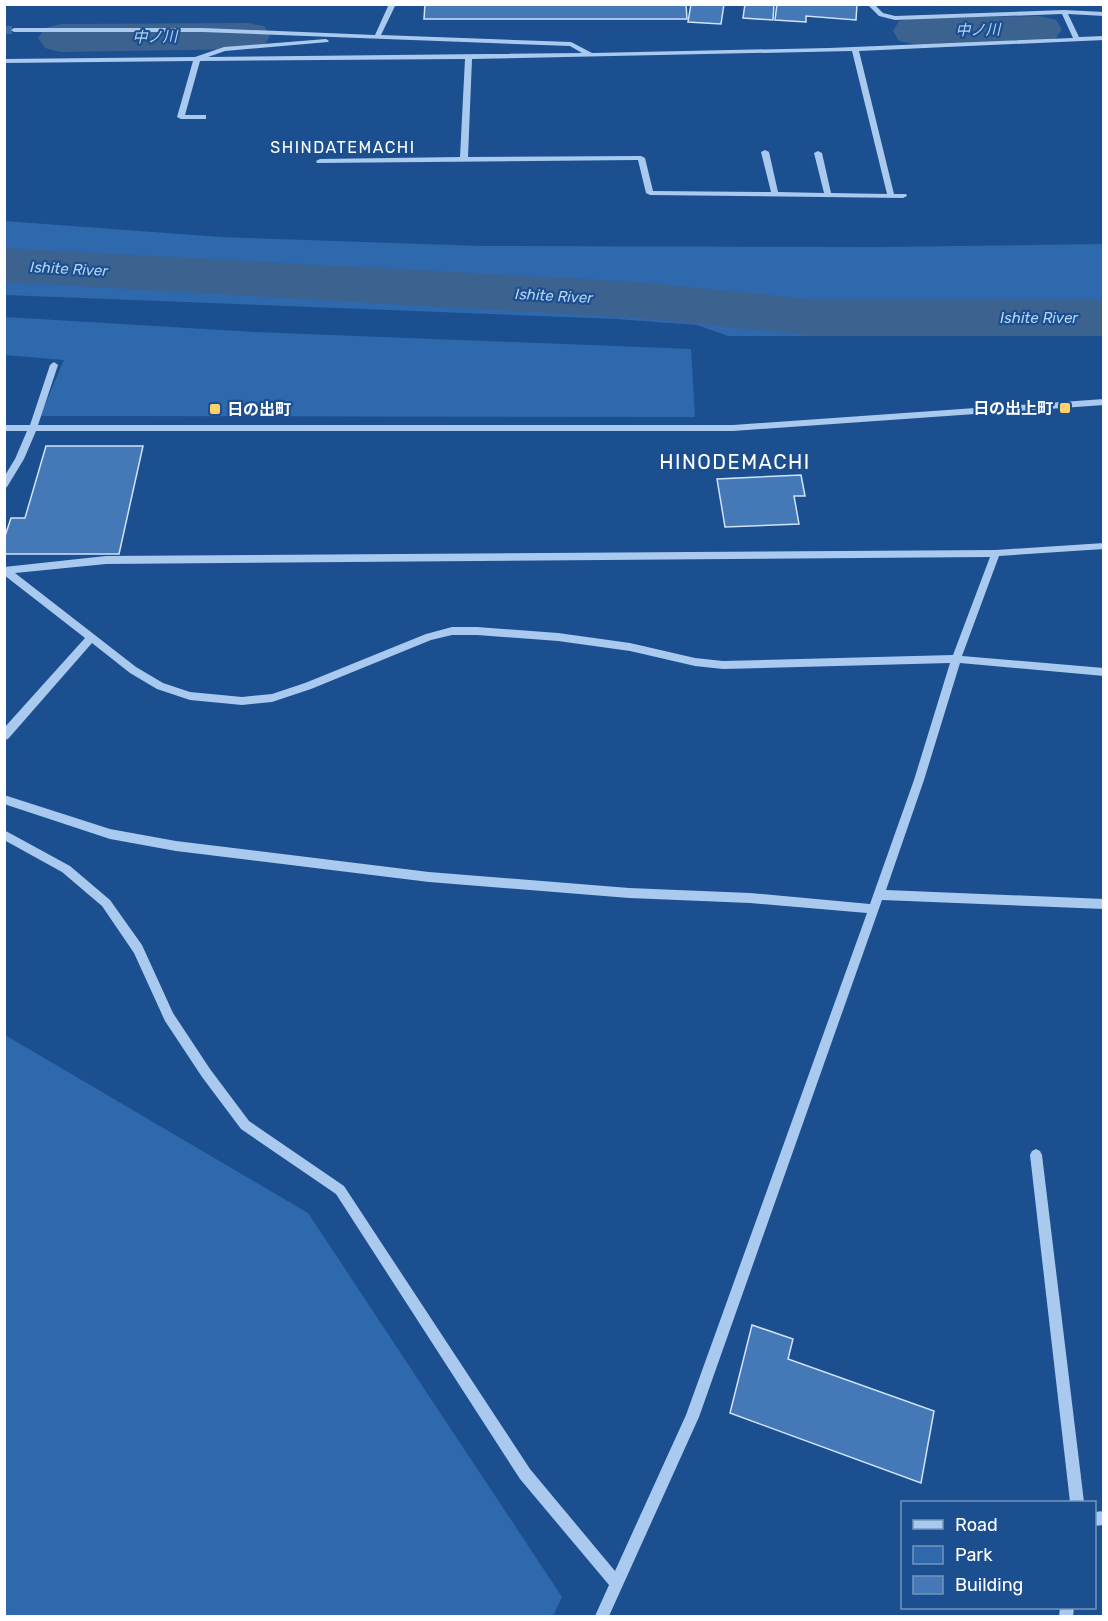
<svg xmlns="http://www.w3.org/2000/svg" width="1108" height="1621" viewBox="0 0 1108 1621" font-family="Rubik,'Noto Sans JP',sans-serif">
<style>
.green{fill:#2e69ad}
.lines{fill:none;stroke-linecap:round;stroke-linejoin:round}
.river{fill:#3c6290;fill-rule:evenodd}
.building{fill:#4478b7;stroke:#cfe3fa;stroke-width:1.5}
.minor-tunnel{stroke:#3d69a0;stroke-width:8;stroke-dasharray:8 4;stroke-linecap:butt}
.minor{fill:#a9c9ee;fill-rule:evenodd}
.poi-dot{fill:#ffd166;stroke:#1b4f8f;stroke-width:2}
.labels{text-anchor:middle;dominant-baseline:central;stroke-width:4.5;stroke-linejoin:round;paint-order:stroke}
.far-water-label{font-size:15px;font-style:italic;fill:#b5d3f5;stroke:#1b4f8f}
.far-quarter-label{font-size:16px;letter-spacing:1.5px;fill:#fff;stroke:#1b4f8f}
.poi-label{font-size:16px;font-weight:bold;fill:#fff;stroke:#1b4f8f;text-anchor:end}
.quarter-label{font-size:20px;letter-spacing:1.5px;fill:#fff;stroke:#1b4f8f}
</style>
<rect width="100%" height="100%" fill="#1b4f8f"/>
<g class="green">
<polygon points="4,221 221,237 483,246 880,247 1103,244 1103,336 728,336 697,325 616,319 5,295"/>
<polygon points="5,317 255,332 691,349 695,417 40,416 64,360 5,355"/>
<polygon points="5,1035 308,1213 562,1597 553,1616 5,1616"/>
</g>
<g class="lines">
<g class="river">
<polygon points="1040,16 1056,20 1062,29 1056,38 1040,42 915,44 899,41 893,31 899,21 915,18"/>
<polygon points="248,23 264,26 270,36 264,46 248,49 61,52 45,48 38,38 45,28 61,24"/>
<polygon points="4,248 639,282 818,300 1104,300 1104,336 818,336 639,318 4,282"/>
</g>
</g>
<g class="building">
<polygon points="425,4 686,4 687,19 424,19"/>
<polygon points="691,4 724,4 721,24 688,22"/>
<polygon points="745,4 774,4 773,20 743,18"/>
<polygon points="777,4 857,4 856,20 806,16 806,22 775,20"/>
<polygon points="46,446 143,446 119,554 4,554 4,539 11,518 25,518"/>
<polygon points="801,475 805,496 794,496 799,524 725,527 717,479"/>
<polygon points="752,1325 793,1339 788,1359 934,1411 921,1483 730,1413"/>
</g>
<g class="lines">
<polyline class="minor-tunnel" points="4,30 14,30"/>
<g class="minor">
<path d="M389,4h7l-15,31 190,7 21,11 237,-5 244,-10 -11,-24 -167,6 -16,-4 -12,-12h7l9,9 12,3 169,-6 40,2v4l-36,-2 11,23 25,-1v4l-245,11 35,143h12l1,2 -4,2 -253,-3 -4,-2 -8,-33 -321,3 -1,-2 4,-2 140,-2 5,-98 -265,2 -15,54h21v4h-25l-4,-2 16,-56 -189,2v-4l191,-2 29,-10 102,-8 3,2 -1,1 -103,9 -17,6 374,-4 -12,-7 -367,-14h-189l-3,-2 3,-2h189l172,7zM852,51l35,143 -56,-1 -9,-40 -4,-2 -4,2 10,40 -46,-1 -9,-40 -4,-2 -4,2 10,40 -118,-1 -8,-33 -4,-2 -173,1 4,-98z"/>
<polygon points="54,362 58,365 38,425 733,425 1104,399 1104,405 733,431 36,431 24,459 7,487 4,488 4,477 15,459 27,431 4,431 4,425 30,425 50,365"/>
<path d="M1104,543v6l-105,7 -37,100 142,12v8l-144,-13 -36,117 -38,110 218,9v10l-222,-9 -183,517 -90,199h-14l14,-31 -89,-106 -184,-285 -95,-65 -39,-52 -37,-56 -31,-68 -32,-47 -40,-34 -58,-32v-10l66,36 40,34 32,45 31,68 37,56 39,52 95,65 186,283 85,102 71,-156 181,-502 -117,-10 -121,-5 -200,-16 -253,-31 -66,-12 -106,-35v-9l106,34 66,12 253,31 200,16 121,5 120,11 44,-124 36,-117 -227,6 -28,-3 -65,-15 -72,-10 -81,-6h-25l-21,5 -120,49 -39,13 -30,3 -52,-5 -33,-11 -27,-16 -38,-30 -84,96 -4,1v-12l81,-90 -81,-63v-8l102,-11 890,-6zM990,557l-37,98 -230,6 -28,-3 -65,-15 -72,-10 -81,-6h-25l-26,7 -121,49 -33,11 -30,3 -52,-5 -27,-9 -27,-16 -121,-94 91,-9z"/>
<polygon points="1036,1149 1040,1151 1042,1155 1084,1502 1070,1502 1030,1155 1032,1151"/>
<polygon points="1104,1511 1104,1525 1094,1526 1094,1512"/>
<polygon points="1060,1608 1074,1608 1073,1616 1059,1616"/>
</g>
</g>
<g class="poi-dot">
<rect x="1059" y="402" width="12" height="12" rx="3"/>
<rect x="209" y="403" width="12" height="12" rx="3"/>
</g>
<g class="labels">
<g class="far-water-label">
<text transform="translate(978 30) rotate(-1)">中ノ川</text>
<text transform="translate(155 37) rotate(-1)">中ノ川</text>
<text transform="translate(69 269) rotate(3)">Ishite River</text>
<text transform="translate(554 296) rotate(3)">Ishite River</text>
<text x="1039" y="318">Ishite River</text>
</g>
<g class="far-quarter-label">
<text x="343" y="147">SHINDATEMACHI</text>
</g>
<g class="poi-label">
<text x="1053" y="408">日の出上町</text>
<text x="227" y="409" text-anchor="start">日の出町</text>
</g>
<g class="quarter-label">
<text x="735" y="462">HINODEMACHI</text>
</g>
</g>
<rect width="1108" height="1621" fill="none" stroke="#ffffff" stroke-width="12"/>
<rect x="901" y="1501" width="195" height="108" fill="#1b4f8f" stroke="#7695bc" stroke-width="1.5"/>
<rect x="913" y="1520" width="30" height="9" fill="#a9c9ee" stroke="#7695bc" stroke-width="1.5"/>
<text x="955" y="1531" font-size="18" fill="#ffffff">Road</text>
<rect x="913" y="1546" width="30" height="18" fill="#2e69ad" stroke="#7695bc" stroke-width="1.5"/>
<text x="955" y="1561" font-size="18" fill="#ffffff">Park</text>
<rect x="913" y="1576" width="30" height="18" fill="#4478b7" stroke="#7695bc" stroke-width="1.5"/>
<text x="955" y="1591" font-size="18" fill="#ffffff">Building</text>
</svg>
